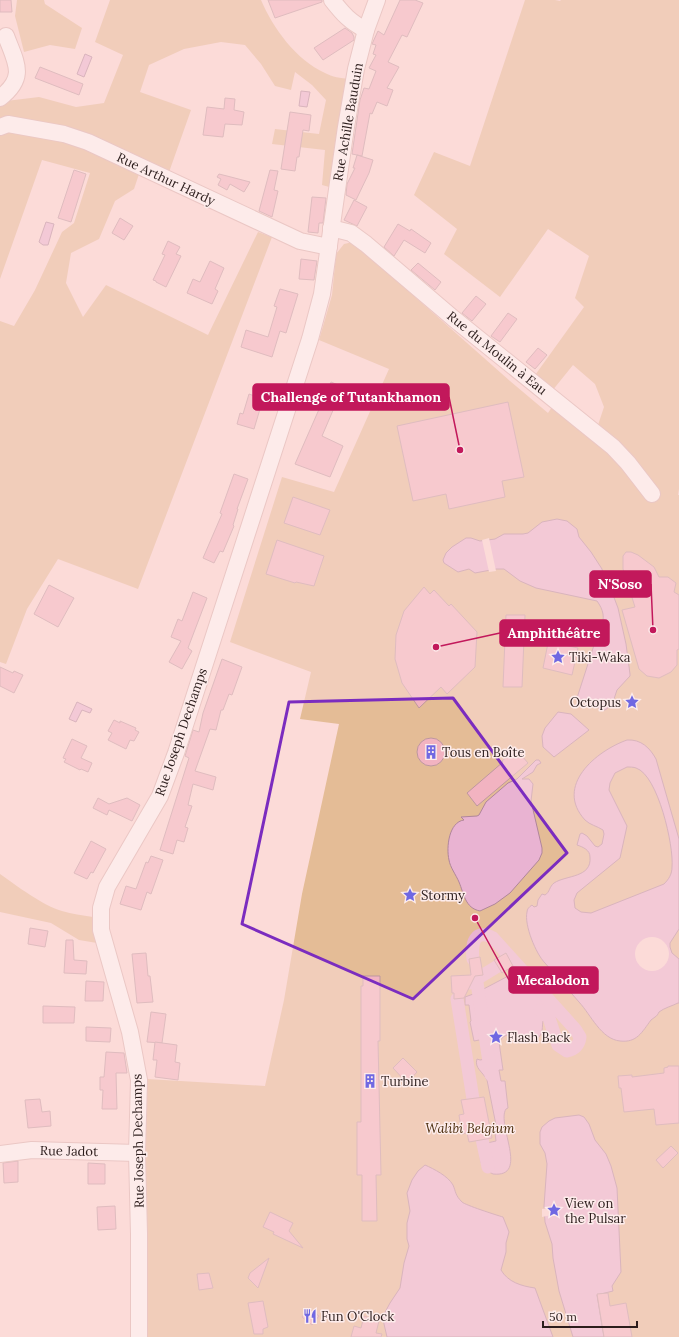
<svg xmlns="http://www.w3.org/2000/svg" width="679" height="1337" viewBox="0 0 679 1337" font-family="Lora,serif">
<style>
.green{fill:#e4bc96}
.water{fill:#e9b3d2;stroke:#b0869b;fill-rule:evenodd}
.pier{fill:#fcdbd8}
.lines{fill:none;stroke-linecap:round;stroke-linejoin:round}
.canal{stroke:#e9b3d2;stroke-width:13}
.building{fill:#f2b3c1;stroke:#bd979f}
.minor-casing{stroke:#d7b0ac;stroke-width:18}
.minor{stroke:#fff;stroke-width:16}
.marked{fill:none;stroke:#7b2cbf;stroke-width:3;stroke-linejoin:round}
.labels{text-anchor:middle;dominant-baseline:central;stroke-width:3;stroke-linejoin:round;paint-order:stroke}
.street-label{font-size:13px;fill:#2c1d1c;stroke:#fdeceb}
.poi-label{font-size:13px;fill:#2c1d1c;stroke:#fdeceb;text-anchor:start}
.park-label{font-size:13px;font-style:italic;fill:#4c2e0d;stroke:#fdeceb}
.leader{fill:none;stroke:#c2185b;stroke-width:1.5}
.callout-dot{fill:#c2185b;stroke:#fdeceb;stroke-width:1.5}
.callout{fill:#c2185b;stroke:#c2185b;stroke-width:1.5}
.callout-label{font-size:14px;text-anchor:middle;font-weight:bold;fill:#fff}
</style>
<rect width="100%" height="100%" fill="#fcdbd8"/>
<g class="green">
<polygon points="17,0 44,0 45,4 82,28 75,49 50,45 24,52 15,16"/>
<path d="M110,0h151c12,28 35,60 64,73 7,4 16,5 24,6l-16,109 -11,-3 3,-35 -53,-6 3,-15 44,5 7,-34 -14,-15 -17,-13 -4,18 -16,-4 -14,-22 -16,-19 -24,-3 -37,7 -35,16 -9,27 51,18 -23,65 -50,-22 -118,-29v-20l6,-3 33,-4 37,10 28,-4 19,-48 -28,-13z"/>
<polygon points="525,0 555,0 560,1 561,0 679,0 679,489 678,495 679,495 679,1337 145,1337 145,1159 147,1079 265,1086 284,1000 302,894 339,724 300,719 311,672 230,642 282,477 334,492 389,369 319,340 332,295 336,254 344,244 353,242 510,381 548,413 552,407 598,425 604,407 595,384 573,365 552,391 533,378 584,307 575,298 589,256 548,229 500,297 444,254 457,229 414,195 434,152 470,166"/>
<polygon points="9,127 62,137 140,171 134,189 115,201 99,239 71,253 66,283 83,317 106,285 208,335 258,232 272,237 138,589 58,559 27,609 6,664 0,662 0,321 14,326 35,290 62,232 74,223 90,173 42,160 0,279 0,131"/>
<path d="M0,874c17,12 42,31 62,37 10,3 20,4 31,6l4,26 -18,-3 -28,-17 -51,-11z"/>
</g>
<g class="water">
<polygon points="85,54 92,57 84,77 77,74"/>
<polygon points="301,91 310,92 307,107 299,106"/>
<polygon points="46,222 54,224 48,245 43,245 39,242"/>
<path d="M557,519l10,2 10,8 2,8 12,15 11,17 2,11 6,7 8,21 8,36 4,30v2l-13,14 -5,15 -7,5h-3l-5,-3 -6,-1 -11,-5 -3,-3 18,-56 -2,-12 3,-4 4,1c6,-8 3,-18 -3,-26l-61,-13 -16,-7 -16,-12h-8l-21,4 -6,-4 -11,3 -14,-9 -1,-3 3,-7 6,-6 14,-9h5l9,3 15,-2 9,-5h19l5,-1 14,-11z"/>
<polygon points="77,702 92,709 90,713 82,710 76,722 69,719"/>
<polygon points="558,712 571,714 589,730 554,757 543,747 542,736 545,728"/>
<path d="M627,740c14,-1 23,8 29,19l23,80v90l-9,14v4l2,6 7,6v44h-1c-6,3 -14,5 -19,9 -1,2 -2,4 -4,5 -1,1 -3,2 -4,3 -9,12 -14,23 -31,21 -19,-2 -29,-26 -41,-39 -11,-13 -23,-26 -34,-39 -9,-9 -21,-38 -18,-51 0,-3 2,-5 5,-7l2,2 3,-1 1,-6 4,-6 3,1c5,-3 4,-8 9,-12 12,-8 38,-5 36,-26 0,-7 -7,-10 -13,-12l3,-11 2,-1 5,3 8,10 3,1 4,-3 2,-10 -1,-4c-6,-4 -13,-5 -18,-10 -31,-34 11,-69 42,-80zM627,767c2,0 7,0 9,1 22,7 38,78 36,99 0,7 -3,12 -8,17l-73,29 -10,-1 -6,-4 -1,-8 3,-7 43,-35 7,-32 -18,-36 1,-7 5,-10z"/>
<path d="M536,760h3l2,3 -4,2 -4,7 -11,7h7l4,5 -2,17 11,47v5l-3,7 -29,33 -15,11 -15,7c-15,-3 -16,-17 -21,-29 -3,-7 -9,-15 -10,-22 -3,-13 0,-38 15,-40l-3,-3 16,-1 2,-1 7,-13 22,-19 9,-4z"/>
<path d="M530,971l2,3 -6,7 3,6 21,21 3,-2 4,6 -2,5v4l-3,2 -4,-4 -5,2c-1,4 0,9 -2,13 -7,13 -22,4 -32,0l-6,3 -4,5 4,28h-4l2,11h4l3,27 -2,1c-10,15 24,69 -13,65 -9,-4 -15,-12 -12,-22l5,-2 1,-7 9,-2 -1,-8 2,-3 -10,-50c-4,-8 -13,-12 -10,-21l3,1 11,-2 -1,-20 -16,3 -4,-19 1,-1 -2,-16h-4v-8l11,-4 38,-20 11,2z"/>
<polygon points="579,1115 584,1117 589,1124 595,1140 606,1154 611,1166 617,1188 621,1272 612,1286 613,1291 597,1295 604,1337 573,1337 559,1291 553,1258 552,1244 545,1222 544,1206 547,1164 545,1153 540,1144 540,1132 542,1127 549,1121 555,1118"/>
<path d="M425,1165c9,4 23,11 28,20 3,7 2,10 9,17 3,3 34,13 41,15l6,15 -3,11v9l-5,18c7,12 20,16 34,18l18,49h-166l-3,-13 -1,-8 7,-13 10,-15 4,-25 5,-17 -2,-7v-16l3,-12 -3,-18 5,-13 6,-9z"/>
</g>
<g class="pier">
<polygon points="489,538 496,571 489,572 482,540"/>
<circle cx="652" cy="954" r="17"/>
<polygon points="554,1207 556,1214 542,1217 542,1209"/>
</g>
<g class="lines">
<g class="canal">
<path d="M473,959c-2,-16 2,-31 20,-21l82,91 5,8c-1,8 -4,12 -13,14l-9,-6 -10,-30 -8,-5"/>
<polyline points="476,976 491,1075"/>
<polyline points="470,983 498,966"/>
<polyline points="457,999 473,1099"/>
<polyline points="482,1139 488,1167"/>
</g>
</g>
<g class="building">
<polygon points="0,0 11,0 12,12 0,12"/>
<polygon points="268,0 322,0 322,2 275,18"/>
<polygon points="400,0 415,0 423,3 407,37 402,35 388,62 399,67 387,88 393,90 387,106 377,102 372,114 370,113 362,156 357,155 373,160 369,173 356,200 346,195 347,184 355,168 353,168 357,155 352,154 360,100 364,88 369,89 376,71 369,68 376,55 373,54 376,45 372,44 378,31 384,35"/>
<polygon points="345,28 352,33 354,37 354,40 323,60 314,48"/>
<polygon points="40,67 83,84 79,95 35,78"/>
<polygon points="225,98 235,99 234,110 244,112 242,125 225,124 223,137 203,135 207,107 224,109"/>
<polygon points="290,112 311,115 309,131 303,130 299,157 297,157 295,171 281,169"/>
<polygon points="74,170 86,174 71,222 58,218"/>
<polygon points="270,170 278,171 274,190 278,191 272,217 259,211"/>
<polygon points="219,174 227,176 250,182 244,192 230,184 227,190 218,185 221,179 217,177"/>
<polygon points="312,197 326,198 323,223 319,223 318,233 308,232"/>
<polygon points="354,200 367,207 357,226 344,220"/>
<polygon points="120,218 133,226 124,240 112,233"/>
<polygon points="398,224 410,231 411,229 431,243 425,253 404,240 394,256 384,247"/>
<polygon points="168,241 180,247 176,254 181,256 166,287 156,282 156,281 153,280 165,255 162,254"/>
<polygon points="301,259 317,261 314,280 299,279"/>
<polygon points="210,261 224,268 215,289 218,291 212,304 187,293 193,279 200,282"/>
<polygon points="418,263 441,282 435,290 411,270"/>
<polygon points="280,289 298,294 286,333 280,331 272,357 241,347 246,330 268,337 277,307 274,306"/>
<polygon points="476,296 486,304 472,321 462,313"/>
<polygon points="508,313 517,319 500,342 491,336"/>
<polygon points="538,348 547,355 535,369 526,362"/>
<polygon points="331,382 343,387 322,436 343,446 330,477 295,464"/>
<polygon points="249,394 263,399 254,429 237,424 240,413 243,414"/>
<polygon points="508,402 524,477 502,481 505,497 449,509 446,494 413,501 397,426"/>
<polygon points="234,474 248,479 237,509 238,509 233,525 234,526 223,552 220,551 214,563 203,558 222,514 220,513"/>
<polygon points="293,497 330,510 320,535 284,523"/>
<polygon points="277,540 324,556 314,586 296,582 295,583 266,574"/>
<polygon points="626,552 631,552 638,555 654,567 659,577 668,577 676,583 674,592 679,595 679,649 677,650 677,665 671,672 659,678 647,676 639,669 622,610 635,607 623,569 623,556"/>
<polygon points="49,585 74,598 58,627 34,614"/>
<polygon points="424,587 430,594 434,590 449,606 451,604 477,632 475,667 447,694 441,687 419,708 402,683 395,659 396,635 404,611"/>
<polygon points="193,592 207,598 188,648 192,651 182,669 169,662 181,641 171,637 178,619 182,621"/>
<polygon points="506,615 525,615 522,687 503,687"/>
<polygon points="550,633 564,645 578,648 572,675 543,668"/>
<polygon points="222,659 242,667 232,695 229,694 223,710 221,710 216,730 210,729 195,771 216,777 213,790 193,784 188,805 192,806 185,827 188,828 184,842 177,840 173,854 160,850 189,758 185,756 193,730 199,732 203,713"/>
<polygon points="0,667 13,673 14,671 23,675 14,693 0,686"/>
<polygon points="114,720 120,723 120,721 136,728 135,730 139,732 134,741 130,740 126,749 108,740 112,733 108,731"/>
<circle cx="431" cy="752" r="14"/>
<polygon points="72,739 87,746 81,758 92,763 88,772 81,769 80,770 64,762 66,759 63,758"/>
<polygon points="516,749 528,763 477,806 467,793 503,762 502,761"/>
<polygon points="98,798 109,804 127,798 140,805 132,821 109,810 107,815 93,808"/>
<polygon points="91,841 106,849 93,873 91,872 87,879 74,873"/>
<polygon points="151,856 163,860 151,894 147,892 141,910 120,904 126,886 136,889 146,862 148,863"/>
<polygon points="30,928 48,931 45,947 28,944"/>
<polygon points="66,940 73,940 74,960 87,961 86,974 64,973"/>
<polygon points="146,953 148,976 150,976 153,1002 137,1003 132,954"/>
<polygon points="506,953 513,966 502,973 494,960"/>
<polygon points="480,957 483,975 475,976 464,998 454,999 454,993 452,993 451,976 471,975 469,959"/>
<polygon points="363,976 380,976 380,1041 378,1041 381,1175 376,1175 377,1221 362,1221 362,1175 357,1175 357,1122 361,1122 361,986 363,986"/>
<polygon points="86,981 104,982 103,1001 85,1001"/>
<polygon points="43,1006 75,1007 74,1023 43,1023"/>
<polygon points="151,1012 166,1014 162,1043 147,1042"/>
<polygon points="86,1027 111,1028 110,1042 86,1041"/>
<polygon points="155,1042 177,1045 175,1062 180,1063 178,1080 155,1077 157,1060 153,1060"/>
<polygon points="106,1052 124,1053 127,1073 116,1073 117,1109 102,1109 103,1090 100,1090 100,1077 104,1077"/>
<polygon points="403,1058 417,1072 407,1083 393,1068"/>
<polygon points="668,1066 679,1066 679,1123 656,1125 654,1109 624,1112 621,1088 619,1088 618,1076 632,1075 632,1077 664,1073 664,1068 668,1067"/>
<polygon points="484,1097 492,1138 469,1142 467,1133 462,1134 459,1115 464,1114 461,1100"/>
<polygon points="40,1099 42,1112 50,1111 51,1126 28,1128 25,1100"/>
<polygon points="671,1146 678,1153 663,1168 656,1160"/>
<polygon points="18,1161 18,1182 4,1183 3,1163"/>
<polygon points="88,1163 105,1164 105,1184 88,1184"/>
<polygon points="115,1206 116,1229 98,1230 97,1207"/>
<polygon points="270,1212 293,1223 289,1231 303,1248 273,1234 274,1232 263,1227"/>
<polygon points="269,1258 258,1288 248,1278 250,1273"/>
<polygon points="209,1273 213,1288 199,1290 197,1274"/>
<polygon points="608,1293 610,1306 626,1303 632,1337 604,1337 597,1294"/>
<polygon points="263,1301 268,1327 263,1329 263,1334 254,1334 248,1303"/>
<polygon points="308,1308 319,1316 312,1325 302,1317"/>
<polygon points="364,1316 379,1321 376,1333 382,1334 381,1337 351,1337 354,1326 361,1328"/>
</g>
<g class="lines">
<defs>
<g id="minor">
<path d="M332,0c11,14 18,22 34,30"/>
<path d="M0,98c27,-21 16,-35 6,-62"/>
<polyline points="0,127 8,124 64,134 88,142 300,241 329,247"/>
<polyline points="331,228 351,233 366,244 453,318 613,447 628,463 652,494"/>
<polyline points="0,1154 32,1150 137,1153"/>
<polyline points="139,1337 139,1234 137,1153 139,1080 130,1032 101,930 101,908 107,887 160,796 176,753 310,339 322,294 346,127 356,69 366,30 377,0"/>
</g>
</defs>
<use href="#minor" class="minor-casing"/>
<use href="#minor" class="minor"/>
</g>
<path d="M0 0H679V1337H0ZM453,698l114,155 -154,146 -171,-75 47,-222z" fill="#fcdbd8" fill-opacity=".55" fill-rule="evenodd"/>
<path class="marked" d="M453,698l114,155 -154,146 -171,-75 47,-222z"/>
<defs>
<symbol id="sight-bare" viewBox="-9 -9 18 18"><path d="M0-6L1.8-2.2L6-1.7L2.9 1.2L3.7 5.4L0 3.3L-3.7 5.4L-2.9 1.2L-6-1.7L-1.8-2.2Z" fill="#7068e2" stroke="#fdeceb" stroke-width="2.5" paint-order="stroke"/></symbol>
<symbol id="building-bare" viewBox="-9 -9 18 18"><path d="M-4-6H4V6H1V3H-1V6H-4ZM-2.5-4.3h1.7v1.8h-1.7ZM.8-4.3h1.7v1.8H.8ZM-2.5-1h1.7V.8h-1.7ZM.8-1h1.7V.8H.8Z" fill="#7068e2" stroke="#fdeceb" stroke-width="2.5" paint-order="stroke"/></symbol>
<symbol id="restaurant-bare" viewBox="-9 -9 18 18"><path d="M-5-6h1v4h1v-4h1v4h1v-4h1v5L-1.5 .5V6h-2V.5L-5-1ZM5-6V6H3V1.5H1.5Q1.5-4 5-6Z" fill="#7068e2" stroke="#fdeceb" stroke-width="2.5" paint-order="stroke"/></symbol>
</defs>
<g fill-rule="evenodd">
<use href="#sight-bare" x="548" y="647" width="20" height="20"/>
<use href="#sight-bare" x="622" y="692" width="20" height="20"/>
<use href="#building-bare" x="421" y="742" width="20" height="20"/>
<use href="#sight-bare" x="400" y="885" width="20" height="20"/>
<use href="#sight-bare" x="486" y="1027" width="20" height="20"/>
<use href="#building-bare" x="360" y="1071" width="20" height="20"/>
<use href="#sight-bare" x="544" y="1200" width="20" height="20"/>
<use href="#restaurant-bare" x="300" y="1306" width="20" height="20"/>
</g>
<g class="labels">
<g class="street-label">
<text transform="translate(348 122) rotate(-80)">Rue Achille Bauduin</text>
<text transform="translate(166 179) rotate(25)">Rue Arthur Hardy</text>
<text transform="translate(497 353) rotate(39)">Rue du Moulin à Eau</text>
<text transform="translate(181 732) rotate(-71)">Rue Joseph Dechamps</text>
<text transform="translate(138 1141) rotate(-91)">Rue Joseph Dechamps</text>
<text transform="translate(69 1151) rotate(1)">Rue Jadot</text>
</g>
<g class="poi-label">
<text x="569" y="657">Tiki-Waka</text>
<text x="621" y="702" text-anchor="end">Octopus</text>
<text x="442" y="752">Tous en Boîte</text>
<text x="421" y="895">Stormy</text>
<text x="507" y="1037">Flash Back</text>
<text x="381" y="1081">Turbine</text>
<text x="565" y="1203">View on<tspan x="565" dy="15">the Pulsar</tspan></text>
<text x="321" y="1316">Fun O'Clock</text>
</g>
<g class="park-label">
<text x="470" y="1128">Walibi Belgium</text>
</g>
</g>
<path class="leader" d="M460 450L449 397M653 630L651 584M436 647L500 633M475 918L509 980"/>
<g class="callout-dot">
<circle cx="460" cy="450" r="4"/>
<circle cx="653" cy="630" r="4"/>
<circle cx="436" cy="647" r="4"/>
<circle cx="475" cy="918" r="4"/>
</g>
<g class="callout">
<rect x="253" y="384" width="196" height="26" rx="4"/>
<rect x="590" y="571" width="61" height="26" rx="4"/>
<rect x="500" y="620" width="109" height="26" rx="4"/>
<rect x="509" y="967" width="89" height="26" rx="4"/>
</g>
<g class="callout-label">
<text x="351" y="402">Challenge of Tutankhamon</text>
<text x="620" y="589">N'Soso</text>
<text x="554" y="638">Amphithéâtre</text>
<text x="553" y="985">Mecalodon</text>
</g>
<path d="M543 1321v6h94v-6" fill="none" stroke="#2c1d1c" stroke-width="2"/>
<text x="549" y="1321" font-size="12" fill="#2c1d1c" stroke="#fdeceb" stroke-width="3" paint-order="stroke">50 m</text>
</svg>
